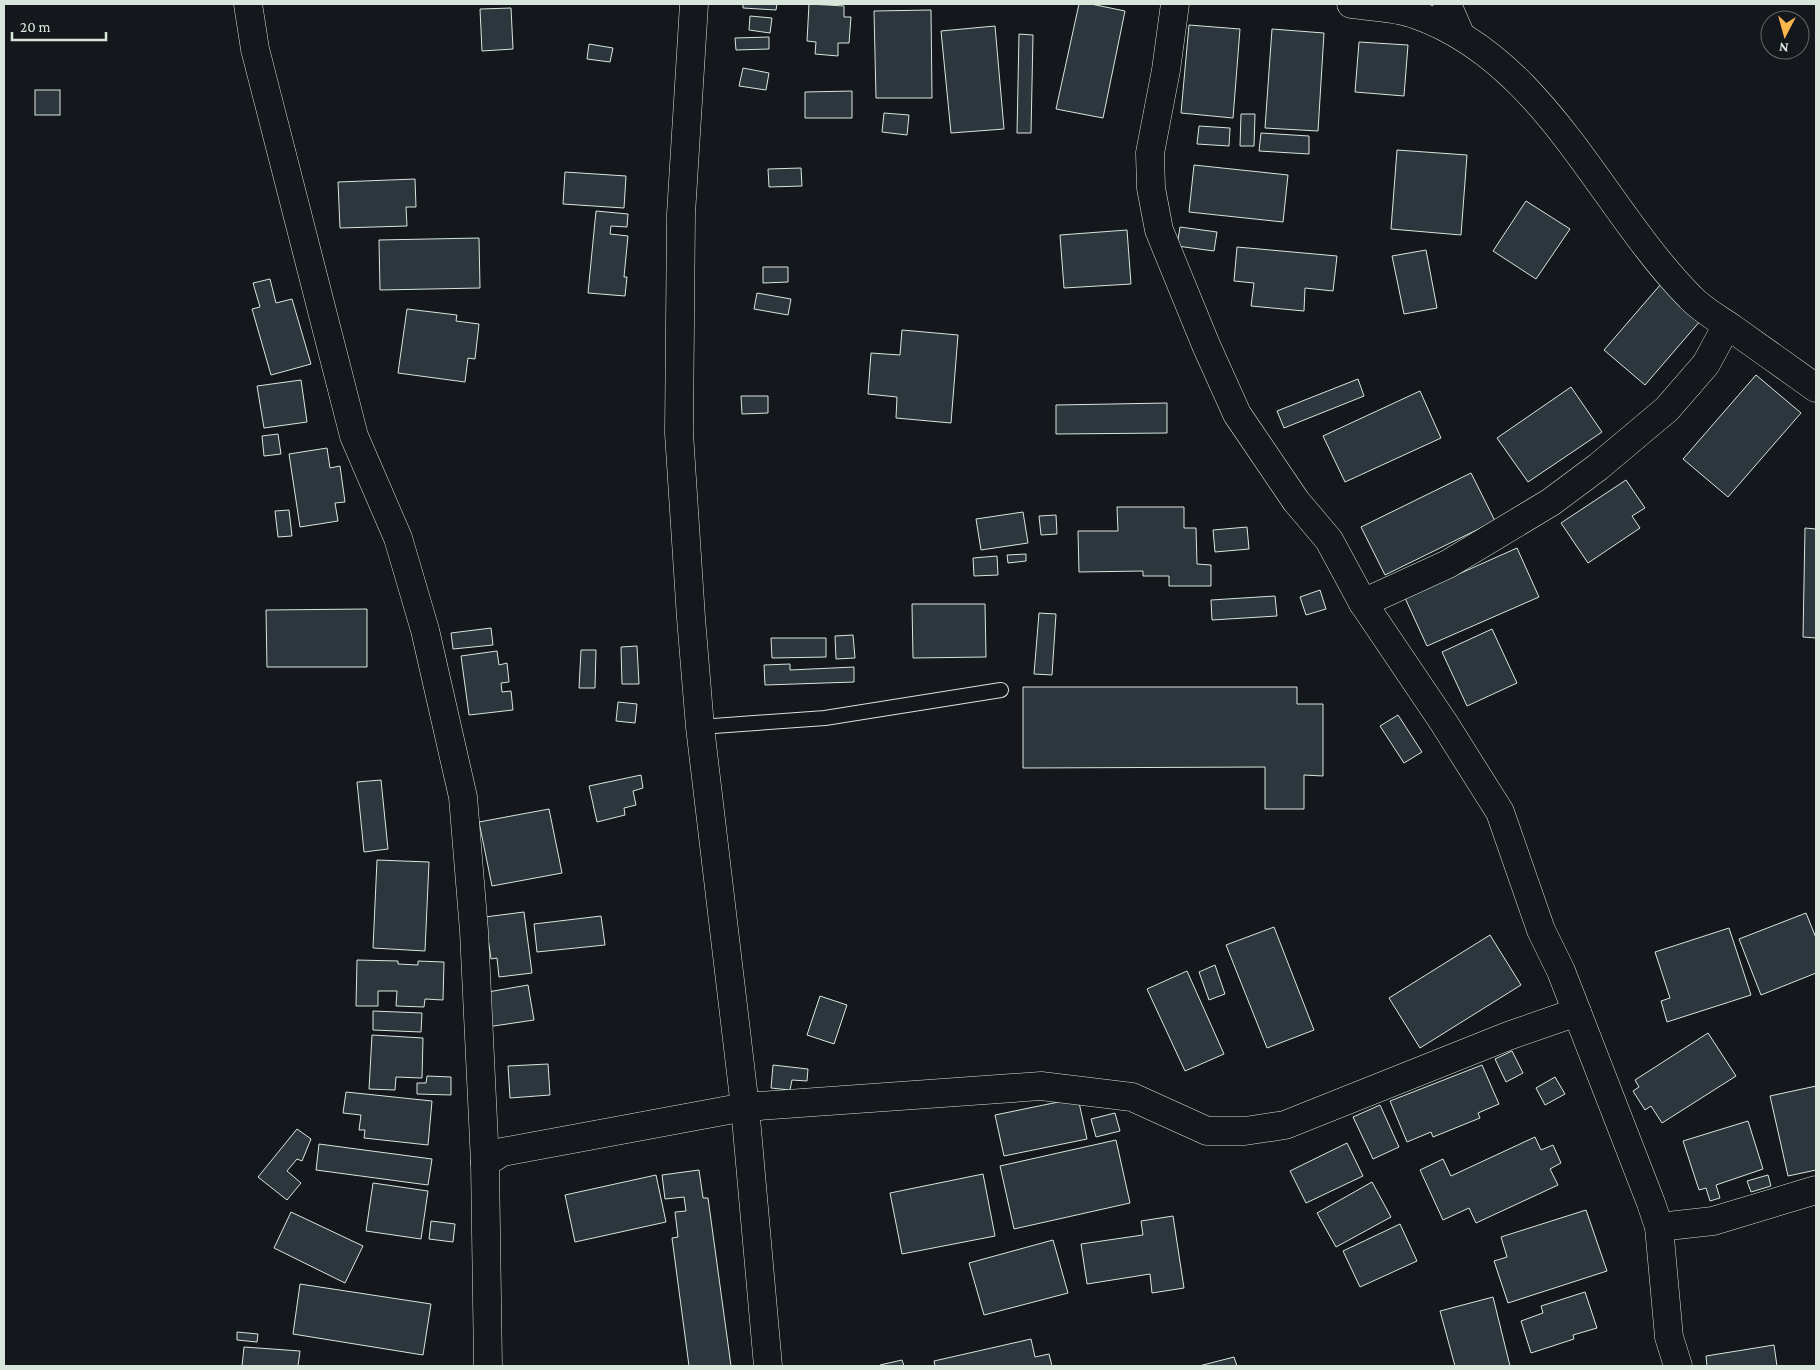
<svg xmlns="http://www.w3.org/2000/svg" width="1820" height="1370" viewBox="0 0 1820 1370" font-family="'Crimson Pro',serif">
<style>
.building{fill:#2c363c;stroke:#d8e6dc}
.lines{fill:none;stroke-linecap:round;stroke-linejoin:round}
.lane-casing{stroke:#d8e6dc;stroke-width:16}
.street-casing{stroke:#d8e6dc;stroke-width:29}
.primary-casing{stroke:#d8e6dc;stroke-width:29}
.lane{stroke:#14181c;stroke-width:14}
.street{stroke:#14181c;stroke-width:28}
.primary{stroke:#14181c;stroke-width:28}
</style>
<rect width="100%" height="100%" fill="#14181c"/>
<g class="building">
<polygon points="743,4 777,4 776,10 743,8"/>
<polygon points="809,4 844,6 844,17 851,17 849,43 838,43 838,56 815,54 816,42 807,41"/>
<polygon points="1079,4 1091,4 1125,11 1103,118 1056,109"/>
<polygon points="511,8 513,49 482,51 480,9"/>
<polygon points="931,10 932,98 876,98 874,11"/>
<polygon points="750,16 772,18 770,33 749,30"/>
<polygon points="1189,25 1240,29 1233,118 1181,113"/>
<polygon points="995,26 1004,129 951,133 941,31"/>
<polygon points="1272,29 1324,33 1318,131 1265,128"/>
<polygon points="1019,34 1033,35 1031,133 1017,133"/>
<polygon points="769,37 769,49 736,50 735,38"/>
<polygon points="1359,42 1408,45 1404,96 1355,92"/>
<polygon points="589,44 613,48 610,62 587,59"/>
<polygon points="743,68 769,73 766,90 739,86"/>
<rect x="35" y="90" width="25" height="25"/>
<polygon points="852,91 852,118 805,118 805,92"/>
<polygon points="884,113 909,115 907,135 882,132"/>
<polygon points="1241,114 1255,114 1254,146 1240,146"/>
<polygon points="1199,126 1230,128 1229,146 1197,144"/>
<polygon points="1261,133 1309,136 1309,154 1259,151"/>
<polygon points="1397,150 1467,155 1461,235 1391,229"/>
<polygon points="1194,165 1288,175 1283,222 1189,212"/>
<polygon points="801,168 802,186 769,187 768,169"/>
<polygon points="565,172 626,176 624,208 563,204"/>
<polygon points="415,179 416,207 406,207 407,226 340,228 338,182"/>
<polygon points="1526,201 1570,229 1536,279 1493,251"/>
<polygon points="596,211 628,214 627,227 611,226 610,234 628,236 624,277 627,277 625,296 588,293"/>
<polygon points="1180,227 1217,232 1214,251 1177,246"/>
<polygon points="1127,230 1131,284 1064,288 1060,235"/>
<polygon points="479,238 480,288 380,290 379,240"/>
<polygon points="1237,247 1337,256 1333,291 1305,288 1304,311 1251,306 1254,283 1234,281"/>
<polygon points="1426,250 1437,308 1404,314 1392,256"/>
<polygon points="763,267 788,267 788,282 763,283"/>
<polygon points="270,279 276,303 292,299 311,364 271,375 252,309 260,307 253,283"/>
<polygon points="1661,284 1701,320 1645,385 1604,350"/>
<polygon points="757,293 791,299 788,315 754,309"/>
<polygon points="407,309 457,315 456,321 479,324 475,359 468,358 465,382 398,373"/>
<polygon points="902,330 958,335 951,423 896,418 897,397 868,394 871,353 900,355"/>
<polygon points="1756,375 1801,413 1728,497 1683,459"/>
<polygon points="1358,379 1364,396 1284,428 1277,411"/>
<polygon points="301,380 307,422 264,428 257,386"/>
<polygon points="1571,387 1602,432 1528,482 1497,438"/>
<polygon points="1420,391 1441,438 1345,482 1323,436"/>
<polygon points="741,396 768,396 768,413 742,414"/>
<polygon points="1167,403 1167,433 1056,434 1056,405"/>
<polygon points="278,434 281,454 264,456 262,436"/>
<polygon points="327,448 330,468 340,466 345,502 335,503 338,521 300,527 289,454"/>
<polygon points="1471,473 1495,521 1385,575 1361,527"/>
<polygon points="1626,480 1645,508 1632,516 1640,528 1588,563 1561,523"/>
<polygon points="1117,507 1184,507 1184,528 1196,528 1197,564 1211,565 1211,586 1169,586 1169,576 1143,576 1143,571 1079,572 1078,531 1118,531"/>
<polygon points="289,510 292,536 278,537 275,511"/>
<polygon points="1023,512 1028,543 981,550 976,519"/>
<polygon points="1056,515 1057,534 1041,535 1039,516"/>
<polygon points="1247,527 1249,549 1215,552 1213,530"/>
<polygon points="1805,528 1816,529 1816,638 1803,637"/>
<polygon points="1517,548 1539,597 1427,646 1405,598"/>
<polygon points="1026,554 1026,561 1008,563 1007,555"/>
<polygon points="997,556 998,575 974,576 973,558"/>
<polygon points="1320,590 1326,609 1306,615 1300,597"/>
<polygon points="1275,596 1277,616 1212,620 1211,600"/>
<polygon points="912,604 985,604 986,657 913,658"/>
<polygon points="367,609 367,667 267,667 266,610"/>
<polygon points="1039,613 1056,614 1052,675 1034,674"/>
<polygon points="491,628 493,645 453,649 451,633"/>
<polygon points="1492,629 1517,683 1467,706 1442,652"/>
<polygon points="853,635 855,658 836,659 835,636"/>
<polygon points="771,638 826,638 826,657 772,658"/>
<polygon points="637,646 639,684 622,684 621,647"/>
<polygon points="581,650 596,650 595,688 579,688"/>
<polygon points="497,651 499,665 507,663 509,682 501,683 502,692 511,691 513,710 469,715 461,656"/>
<polygon points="790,664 790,670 854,667 854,682 765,685 764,665"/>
<polygon points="1023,687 1297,687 1297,704 1323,704 1323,776 1304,775 1304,809 1265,809 1265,767 1023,768"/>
<polygon points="618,702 637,704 635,723 616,721"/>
<polygon points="1398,715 1422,752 1404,763 1380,726"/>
<polygon points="641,775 643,788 633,791 636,805 624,808 625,815 597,822 589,786"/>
<polygon points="381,780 388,849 364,852 357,782"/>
<polygon points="549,809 562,873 492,886 479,822"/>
<polygon points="377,860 429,862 425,951 373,948"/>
<polygon points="524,912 532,973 499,977 497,958 491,959 485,917"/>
<polygon points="1806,913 1816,938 1816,973 1761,995 1739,939"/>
<polygon points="601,916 605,945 537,952 534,924"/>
<polygon points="1274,927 1314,1030 1267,1048 1226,945"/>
<polygon points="1729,928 1751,995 1667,1022 1661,1001 1670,998 1655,952"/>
<polygon points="1490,935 1521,985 1420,1048 1389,998"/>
<polygon points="357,960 398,961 398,964 418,965 418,961 444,962 443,1000 425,999 424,1007 396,1006 397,991 378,991 378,1006 356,1006"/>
<polygon points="1215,965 1225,994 1209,1000 1199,972"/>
<polygon points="1187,971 1224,1054 1185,1071 1147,989"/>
<polygon points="528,985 534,1020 487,1027 482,993"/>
<polygon points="820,996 847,1005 834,1044 807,1035"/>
<polygon points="373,1011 422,1013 421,1032 373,1030"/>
<polygon points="1708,1033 1736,1076 1662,1123 1651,1106 1645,1110 1633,1091 1639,1087 1635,1080"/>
<polygon points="372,1035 423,1038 422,1078 396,1077 395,1090 369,1089"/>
<polygon points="1512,1051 1523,1073 1506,1082 1495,1059"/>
<polygon points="548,1064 550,1095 510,1098 508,1066"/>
<polygon points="773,1065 808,1069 807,1081 792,1080 790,1090 771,1088"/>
<polygon points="1482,1065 1499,1104 1478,1113 1480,1118 1433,1137 1431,1132 1407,1142 1390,1101"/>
<polygon points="427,1076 451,1077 451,1095 417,1094 417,1083 426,1083"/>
<polygon points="1555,1077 1565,1094 1545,1105 1536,1088"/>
<polygon points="1816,1086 1816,1170 1788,1176 1770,1096"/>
<polygon points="346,1092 432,1101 428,1145 364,1138 365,1130 359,1130 361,1115 343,1113"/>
<polygon points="1078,1098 1087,1139 1004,1156 995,1115"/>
<polygon points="1380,1105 1399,1147 1373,1159 1353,1117"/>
<polygon points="1115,1113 1120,1131 1096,1137 1091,1119"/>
<polygon points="1748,1121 1763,1169 1716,1185 1720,1198 1710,1201 1706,1188 1699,1190 1683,1141"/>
<polygon points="297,1129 311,1139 302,1161 297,1159 287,1171 301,1183 287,1200 258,1177"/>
<polygon points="1535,1137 1541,1150 1553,1145 1561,1163 1550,1169 1558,1185 1476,1223 1469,1208 1443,1220 1420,1170 1443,1159 1451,1176"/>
<polygon points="1116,1140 1130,1203 1014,1229 1000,1166"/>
<polygon points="1347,1143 1363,1176 1306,1203 1290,1171"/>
<polygon points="319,1144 432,1159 428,1185 316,1170"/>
<polygon points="699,1170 703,1198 708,1198 731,1366 689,1366 672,1238 678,1237 675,1212 686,1211 684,1197 665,1199 662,1175"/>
<polygon points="983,1174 995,1236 902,1254 890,1193"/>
<polygon points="656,1175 666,1222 575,1242 565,1195"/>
<polygon points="1768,1175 1771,1186 1751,1192 1747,1181"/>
<polygon points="1372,1182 1391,1217 1336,1247 1317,1213"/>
<polygon points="373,1183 428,1191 421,1239 366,1231"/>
<polygon points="1586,1210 1607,1271 1508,1303 1494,1261 1507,1257 1501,1237"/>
<polygon points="291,1212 363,1246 345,1283 274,1248"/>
<polygon points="1173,1216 1184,1288 1152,1293 1150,1274 1087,1284 1081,1244 1143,1235 1141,1221"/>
<polygon points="431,1221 455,1224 453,1242 429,1239"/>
<polygon points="1400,1224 1417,1261 1360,1287 1343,1251"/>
<polygon points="1053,1240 1068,1293 984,1315 969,1263"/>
<polygon points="300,1284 431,1304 423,1355 293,1334"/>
<polygon points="1585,1292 1597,1328 1573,1335 1574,1339 1531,1353 1521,1321 1543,1313 1541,1306"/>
<polygon points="1493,1297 1510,1366 1455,1366 1440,1311"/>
<polygon points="237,1332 258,1334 257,1342 237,1340"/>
<polygon points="1031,1339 1035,1357 1049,1354 1052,1366 935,1366 934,1361"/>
<polygon points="1774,1345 1777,1366 1707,1366 1706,1356"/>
<polygon points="244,1347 300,1351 298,1366 242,1366"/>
<polygon points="1234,1357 1237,1366 1199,1366"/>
<polygon points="902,1360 904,1366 880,1366 880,1365"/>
</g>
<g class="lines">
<defs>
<polyline id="lane" points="700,727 825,718 1001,690"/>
<g id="street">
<polyline points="248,4 255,49 354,436 398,538 425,630 463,797 474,931 485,1163 488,1366"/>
<polyline points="1175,4 1166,70 1150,153 1151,188 1159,230 1206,345 1237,414 1296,501 1329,540 1363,603 1444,723 1500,812 1541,930 1561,971 1651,1203 1659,1227 1669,1337 1678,1366"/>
<path d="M1351,4c20,3 44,3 63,10 131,45 186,192 276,283 12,13 29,22 43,32 28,20 55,39 83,59"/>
<polyline points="1447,4 1460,34"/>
<polyline points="1363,603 1448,564 1551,502 1598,467 1667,409 1706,364 1727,325"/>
<polyline points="485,1163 502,1152 745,1107 1041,1086 1132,1097 1207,1131 1245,1131 1285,1125 1508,1036 1577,1012"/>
<polyline points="1659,1227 1713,1221 1816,1190"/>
</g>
<polyline id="primary" points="694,4 681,214 679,433 691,618 700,727 745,1107 768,1366"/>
</defs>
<use href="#lane" class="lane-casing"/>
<use href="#street" class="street-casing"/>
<use href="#primary" class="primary-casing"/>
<use href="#lane" class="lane"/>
<use href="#street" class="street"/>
<use href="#primary" class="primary"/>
</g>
<rect width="1820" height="1370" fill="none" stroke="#d8e6dc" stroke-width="10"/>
<g transform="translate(1785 35) rotate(186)"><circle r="24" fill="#14181c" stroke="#626a69"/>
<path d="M0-4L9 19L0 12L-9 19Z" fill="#ffb74d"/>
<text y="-8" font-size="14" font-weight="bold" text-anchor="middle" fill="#d8e6dc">N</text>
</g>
<path d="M12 32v8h94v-8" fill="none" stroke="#d8e6dc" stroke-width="2.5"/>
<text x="20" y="32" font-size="15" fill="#d8e6dc" stroke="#14181c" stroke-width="4" paint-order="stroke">20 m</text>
</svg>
